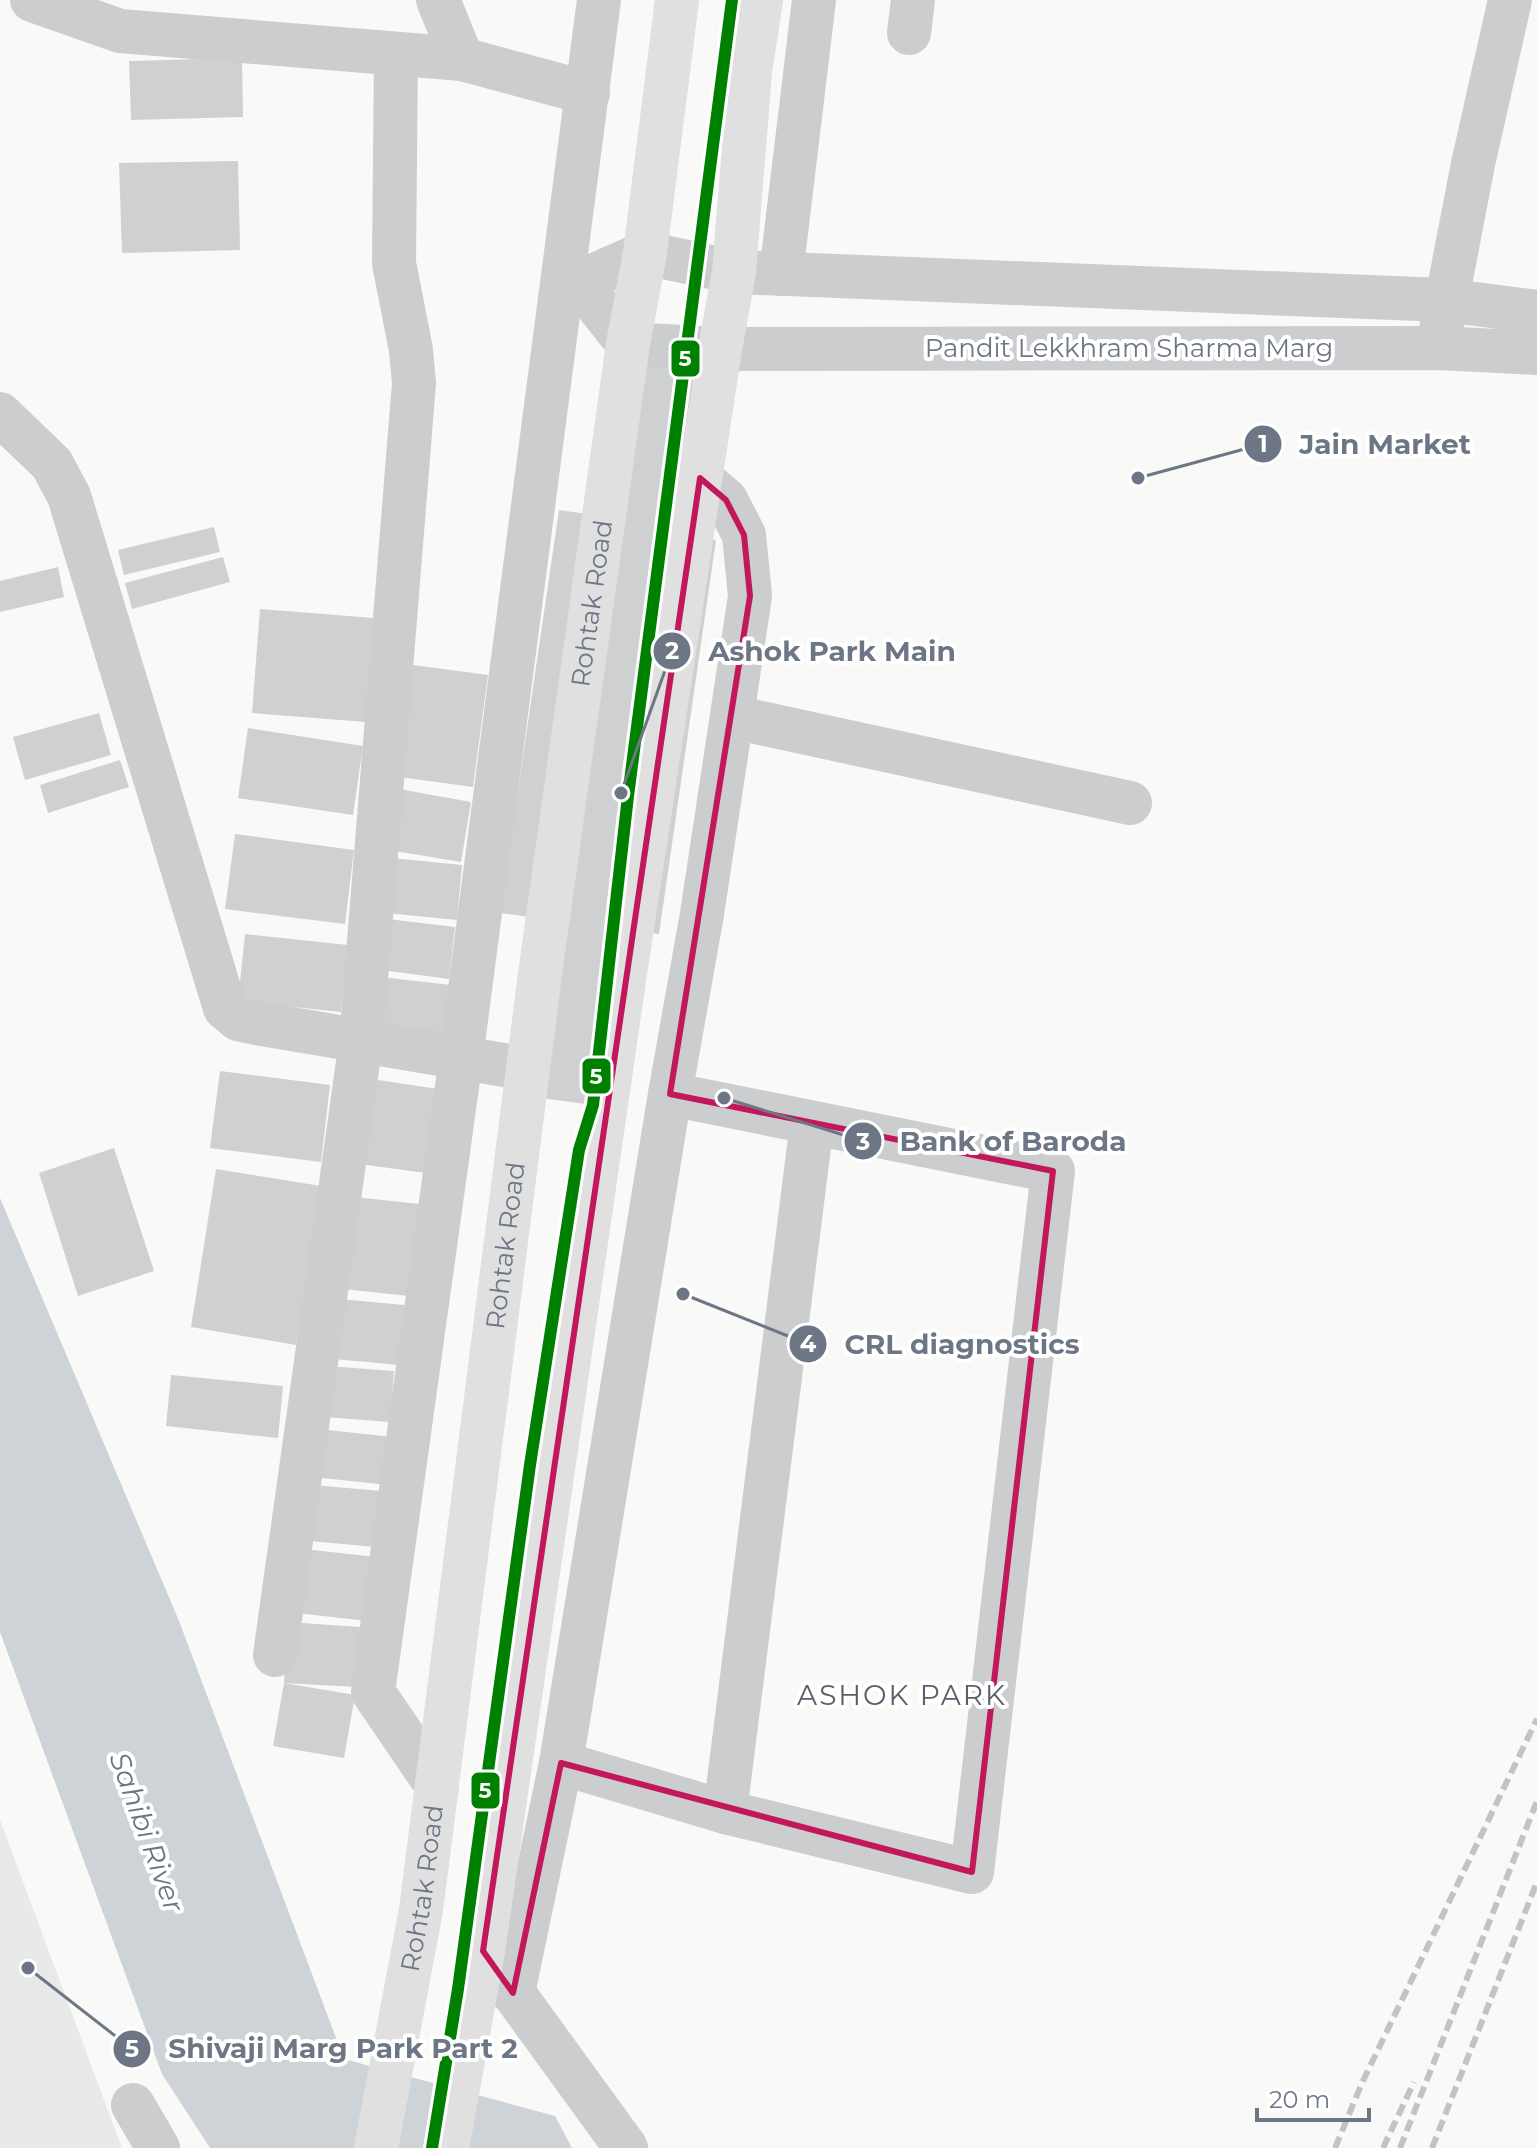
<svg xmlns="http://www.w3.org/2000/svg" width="1537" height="2148" viewBox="0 0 1537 2148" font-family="Montserrat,sans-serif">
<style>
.green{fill:#e7eae6}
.water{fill:#ced3d7}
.building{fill:#cfd0d2}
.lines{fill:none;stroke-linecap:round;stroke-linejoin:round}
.minor{stroke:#cccdce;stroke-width:44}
.major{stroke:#e0e0e1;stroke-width:44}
.rail{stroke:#c3c3c4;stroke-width:6;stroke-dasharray:12 6;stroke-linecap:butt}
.metro-1-casing{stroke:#fff;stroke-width:18}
.metro-1{stroke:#008000;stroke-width:12}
.marked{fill:none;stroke:#c2185b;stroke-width:6;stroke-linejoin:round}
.labels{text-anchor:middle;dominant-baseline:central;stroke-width:8;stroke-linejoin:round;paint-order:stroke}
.street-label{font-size:26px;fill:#6d7685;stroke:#fff}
.neighbourhood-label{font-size:28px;letter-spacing:2px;fill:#5a606b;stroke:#fff}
.water-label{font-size:28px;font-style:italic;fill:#68767f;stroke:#fff}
.leader{fill:none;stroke:#6d7685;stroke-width:3}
.callout-dot{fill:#6d7685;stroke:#fff;stroke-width:3}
.mark-label{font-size:24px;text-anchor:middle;font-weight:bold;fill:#fff}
.callout-label{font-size:28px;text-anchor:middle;font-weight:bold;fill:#6d7685;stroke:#fff;stroke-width:8;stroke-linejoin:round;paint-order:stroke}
.line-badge{stroke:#fff;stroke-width:3}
.badge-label{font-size:22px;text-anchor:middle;font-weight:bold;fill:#fff}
</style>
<rect width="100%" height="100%" fill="#f9f9f8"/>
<polygon class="green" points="0,1820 110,2116 122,2148 0,2148"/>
<polygon class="water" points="0,1198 179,1621 344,2059 555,2116 572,2148 210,2148 162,2074 0,1632"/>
<g class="building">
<polygon points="242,58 243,117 131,120 129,61"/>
<polygon points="238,161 240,250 122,253 119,163"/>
<polygon points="625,346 703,358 678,534 716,540 659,934 619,928 593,1105 526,1096 552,920 500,913 559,510 601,516"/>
<polygon points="214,527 220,552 124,575 118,550"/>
<polygon points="223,557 230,582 132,609 125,583"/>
<polygon points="58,567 64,597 0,612 0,581"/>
<polygon points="260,609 374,618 366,722 252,713"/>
<polygon points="406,664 488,675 473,787 392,776"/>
<polygon points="99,713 111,755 25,780 13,737"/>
<polygon points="248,728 363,746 353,815 238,798"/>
<polygon points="120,760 129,787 48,813 40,785"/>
<polygon points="399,789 471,802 461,862 389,850"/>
<polygon points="235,834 354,850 345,924 225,909"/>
<polygon points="391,858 462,865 457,920 386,913"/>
<polygon points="388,919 455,927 449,979 381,970"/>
<polygon points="245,934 348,945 341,1012 238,1001"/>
<polygon points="381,977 451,985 444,1049 372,1040"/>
<polygon points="220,1071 330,1085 321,1162 210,1148"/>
<polygon points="371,1079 445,1090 433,1174 359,1164"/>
<polygon points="114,1148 154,1271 78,1296 39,1173"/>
<polygon points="216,1169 321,1186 296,1345 191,1327"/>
<polygon points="354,1197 429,1205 418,1297 343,1289"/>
<polygon points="340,1299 415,1306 410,1366 334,1359"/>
<polygon points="327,1366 394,1371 390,1422 324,1417"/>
<polygon points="171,1375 283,1386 278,1438 166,1426"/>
<polygon points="318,1429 393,1437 388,1485 313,1477"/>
<polygon points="313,1485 381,1491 377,1547 309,1541"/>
<polygon points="304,1549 376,1557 368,1621 296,1613"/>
<polygon points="288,1622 360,1627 356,1687 284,1683"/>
<polygon points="284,1683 355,1695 344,1758 273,1746"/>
</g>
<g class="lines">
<g class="minor">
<polyline points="32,0 120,31 462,59 588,93"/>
<polyline points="438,0 462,59"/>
<polyline points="909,33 913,0"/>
<polyline points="781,274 814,0"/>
<polyline points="1537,312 1445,300 734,272 645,253 579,282 628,344 720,349 1439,348 1537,353"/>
<polyline points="1441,330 1473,164 1510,0"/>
<polyline points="0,414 52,464 69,496 225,1008 238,1019 256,1023 528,1069"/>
<polyline points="733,717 1130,803"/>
<polyline points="275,1655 361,1041 414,383 411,350 394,263 396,54"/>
<polyline points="561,1763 725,1812 972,1872 1053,1171 670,1094 702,914 750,596 744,535 726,500 700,478"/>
<polyline points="437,1786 373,1692 461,1058 599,0"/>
<polyline points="725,1812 812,1123"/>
<polyline points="496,1969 626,2148"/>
<polyline points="513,1993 561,1763 670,1094"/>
<polyline points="133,2105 158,2148"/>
</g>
<g class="major">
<path id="s1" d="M376,2148l45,-238 119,-936 88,-630 17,-91 32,-253"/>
<polyline points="447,2148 483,1951 624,980 720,349 734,272 750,72 761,0"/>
</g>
<g class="rail">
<polyline points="1335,2148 1362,2083 1537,1719"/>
<polyline points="1383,2148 1414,2082"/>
<polyline points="1400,2148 1537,1801"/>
<polyline points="1432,2148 1537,1882"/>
</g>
<defs>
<polyline id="metro-1" points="432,2148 458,1989 530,1465 579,1150 593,1105 628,796 732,0"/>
</defs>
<use href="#metro-1" class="metro-1-casing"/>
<use href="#metro-1" class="metro-1"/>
</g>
<path class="marked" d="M700,478l26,22 18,35 6,61 -80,498 383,77 -81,701 -411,-109 -48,230 -30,-42z"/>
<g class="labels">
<g class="street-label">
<text x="1129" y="348">Pandit Lekkhram Sharma Marg</text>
<text stroke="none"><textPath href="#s1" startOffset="1560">Rohtak Road</textPath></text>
<text stroke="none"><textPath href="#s1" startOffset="912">Rohtak Road</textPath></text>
<text stroke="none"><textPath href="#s1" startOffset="264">Rohtak Road</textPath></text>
</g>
<g class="neighbourhood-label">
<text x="902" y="1695">ASHOK PARK</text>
</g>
<g class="water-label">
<text transform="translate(147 1832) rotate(70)">Sahibi River</text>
</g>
</g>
<path class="leader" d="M1138 478L1263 444M621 793L672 651M724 1098L863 1141M683 1294L808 1344M28 1968L132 2049"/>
<g class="callout-dot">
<circle cx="1138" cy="478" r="8"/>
<circle cx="621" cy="793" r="8"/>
<circle cx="724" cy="1098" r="8"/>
<circle cx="683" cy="1294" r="8"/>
<circle cx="28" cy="1968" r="8"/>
<circle cx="1263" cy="444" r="20"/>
<circle cx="672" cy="651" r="20"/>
<circle cx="863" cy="1141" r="20"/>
<circle cx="808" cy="1344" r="20"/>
<circle cx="132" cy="2049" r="20"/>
</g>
<g class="mark-label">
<text x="1263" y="452">1</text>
<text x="672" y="659">2</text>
<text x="863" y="1150">3</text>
<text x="808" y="1352">4</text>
<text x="132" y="2057">5</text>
</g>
<g class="callout-label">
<text x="1385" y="454">Jain Market</text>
<text x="832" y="661">Ashok Park Main</text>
<text x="1013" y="1151">Bank of Baroda</text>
<text x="962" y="1354">CRL diagnostics</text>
<text x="343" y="2058">Shivaji Marg Park Part 2</text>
</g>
<g class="line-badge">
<rect x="670" y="339" width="31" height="39" rx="8" fill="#008000"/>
<rect x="581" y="1057" width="31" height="38" rx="8" fill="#008000"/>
<rect x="470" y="1771" width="31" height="39" rx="8" fill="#008000"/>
</g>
<g class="badge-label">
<text x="685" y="366">5</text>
<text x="596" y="1084">5</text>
<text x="485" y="1798">5</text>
</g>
<path d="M1257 2108v12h112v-12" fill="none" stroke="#6d7685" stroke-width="4"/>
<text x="1269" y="2108" font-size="24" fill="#6d7685" stroke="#ffffff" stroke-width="6" paint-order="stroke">20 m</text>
</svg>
